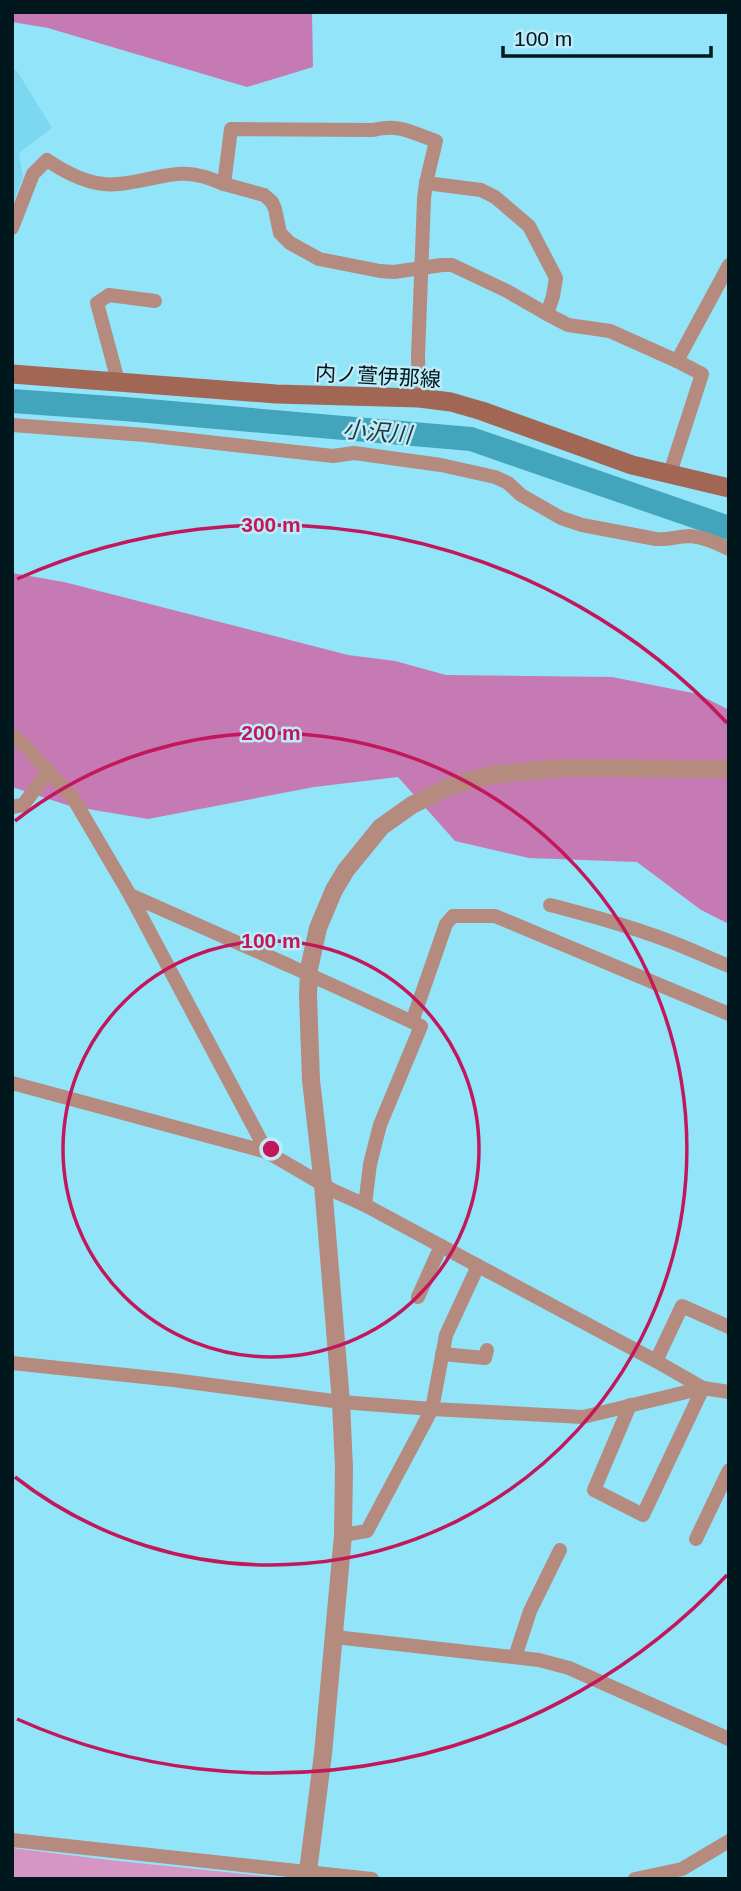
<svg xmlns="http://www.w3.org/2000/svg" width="741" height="1891" viewBox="0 0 741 1891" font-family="Helvetica,'Noto Sans JP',sans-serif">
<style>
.built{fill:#7cd8f0}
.green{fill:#d596c5}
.forest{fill:#c67ab4}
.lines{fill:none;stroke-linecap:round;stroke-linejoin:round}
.river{stroke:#43a5bc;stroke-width:24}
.minor{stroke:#b58b7f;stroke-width:14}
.tertiary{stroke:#b58b7f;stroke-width:18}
.secondary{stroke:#a26655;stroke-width:19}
.minor-bridge{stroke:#b58b7f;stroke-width:14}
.ring{fill:none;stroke:#c2185b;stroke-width:3.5}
.labels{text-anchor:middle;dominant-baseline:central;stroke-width:5;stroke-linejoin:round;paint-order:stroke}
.street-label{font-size:21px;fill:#00171d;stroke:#bdebf8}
.water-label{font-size:23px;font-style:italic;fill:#22393e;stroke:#bdebf8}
.centre{fill:#c2185b;stroke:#bdebf8;stroke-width:3.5}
.ring-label{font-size:21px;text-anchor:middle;font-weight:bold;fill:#c2185b;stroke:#bdebf8;stroke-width:5;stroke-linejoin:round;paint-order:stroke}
</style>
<rect width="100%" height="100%" fill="#92e4f9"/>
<polygon class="built" points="12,69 17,71 52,128 19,153 23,177 12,205"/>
<polygon class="green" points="12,1848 109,1860 293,1879 12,1879"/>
<g class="forest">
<polygon points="12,12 312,12 313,67 247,87 48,28 12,22"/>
<polygon points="12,573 64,582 348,655 395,661 446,675 612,677 698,694 729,710 729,924 701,910 637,862 529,858 455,841 398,777 314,787 148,819 70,806 12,787"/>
</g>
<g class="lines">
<polyline class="river" points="12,401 125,409 471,439 729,528"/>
<g class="minor">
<polyline points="426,183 481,190 495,197 529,226 556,278 553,296 547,314"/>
<polyline points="224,184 264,195 272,202 275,209 280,233 290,243 319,259 380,271 394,272 442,265 452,265 507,291 547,314 568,325 610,331 677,361 729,265"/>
<path d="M12,228l21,-54 14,-14c19,13 46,27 71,24 45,-4 59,-21 106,0l7,-55 142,1c25,-7 40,3 63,11l-10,42 -2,16 -6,157 1,42"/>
<polyline points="118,381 97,303 109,295 155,301"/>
<path d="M12,425l133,10 188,21 21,-3 87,12 54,12 13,6 13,12 40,23 21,7 74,14c12,1 23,-3 34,-3 14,1 26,7 39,13"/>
<polyline points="670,473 702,374 677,361"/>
<polyline points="12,736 26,747 73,798 130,895 267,1152"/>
<polyline points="12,807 23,805 48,772"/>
<polyline points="130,895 288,965"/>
<path d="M550,905c45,12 91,24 134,42 15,6 29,13 45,19"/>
<polyline points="343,990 421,1026 380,1125 370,1164 365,1205"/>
<polyline points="412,1022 446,924 453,916 495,916 729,1014"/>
<polyline points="12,1083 267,1152 334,1191 365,1205 441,1246 656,1361 703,1388"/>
<polyline points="418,1297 441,1246"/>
<polyline points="442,1354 485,1358 487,1350"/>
<polyline points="656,1361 682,1306 729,1327"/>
<polyline points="12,1363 173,1380 341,1402 432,1409 583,1417 703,1388 729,1392"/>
<polyline points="630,1405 594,1490 643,1515 703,1388"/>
<polyline points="343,1535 367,1531 432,1409 446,1335 478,1266"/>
<polyline points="696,1539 729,1470"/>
<polyline points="335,1637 539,1660 569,1668 729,1739"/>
<polyline points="515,1657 530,1611 560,1550"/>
<polyline points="12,1840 372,1879"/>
<polyline points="635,1879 682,1869 729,1841"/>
</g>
<polyline class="tertiary" points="307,1879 323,1754 343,1535 344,1468 341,1402 323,1185 311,1080 308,996 309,969 318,928 334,890 346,870 381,827 412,805 450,786 492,775 559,768 729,769"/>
<polyline class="secondary" points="12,374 276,394 419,398 451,402 482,411 632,465 729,488"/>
<polyline class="minor-bridge" points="288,965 343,990"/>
</g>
<g class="ring">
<circle cx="271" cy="1149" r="208"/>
<path d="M15 821A416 416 0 1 1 15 1477"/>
<path d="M727 1575A624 624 0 0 1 17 1719M17 579A624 624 0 0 1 727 723"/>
</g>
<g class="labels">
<g class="street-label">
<text transform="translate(378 376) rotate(3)">内ノ萱伊那線</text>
</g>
<g class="water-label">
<text transform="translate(377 432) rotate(5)">小沢川</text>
</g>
</g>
<circle cx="271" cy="1149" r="10" class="centre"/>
<g class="ring-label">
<text x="271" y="532">300 m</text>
<text x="271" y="740">200 m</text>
<text x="271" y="948">100 m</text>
</g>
<rect width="741" height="1891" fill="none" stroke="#00171d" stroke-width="28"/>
<path d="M503 46v10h208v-10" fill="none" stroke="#00171d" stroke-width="3.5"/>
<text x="514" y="46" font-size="21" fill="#00171d" stroke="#bdebf8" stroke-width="5" paint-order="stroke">100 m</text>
</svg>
